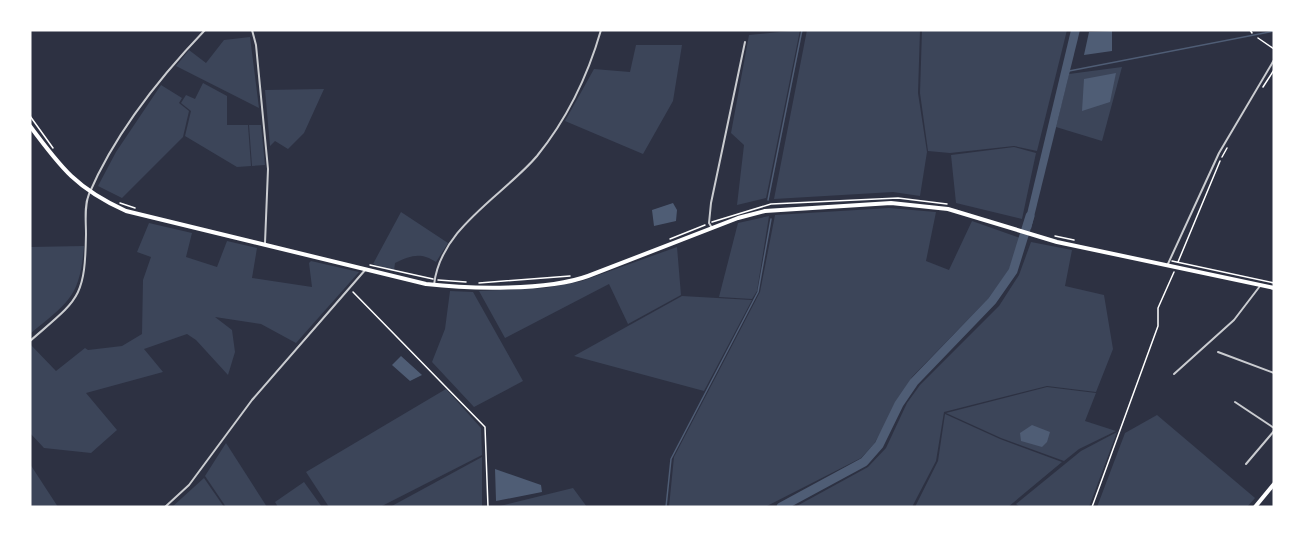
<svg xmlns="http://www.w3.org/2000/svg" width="1304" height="537" viewBox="0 0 1304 537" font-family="'Sofia Sans Condensed',sans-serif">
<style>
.green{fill:#3c4559}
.water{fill:#4f5d75}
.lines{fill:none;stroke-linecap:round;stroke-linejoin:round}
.stream{stroke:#4f5d75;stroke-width:1.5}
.river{stroke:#4f5d75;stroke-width:9}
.path{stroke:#fff;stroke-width:1.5}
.minor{stroke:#caccd0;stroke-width:2}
.secondary{stroke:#fff;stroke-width:4}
</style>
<rect width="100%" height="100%" fill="#2d3142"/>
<g class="green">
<polygon points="800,30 766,198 737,205 744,145 731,133 749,35"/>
<polygon points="807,30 920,30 918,93 927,152 920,196 893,192 774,199"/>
<polygon points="922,30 1067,30 1037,151 1014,146 950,153 928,151 920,93"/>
<polygon points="250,37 259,108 176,66 189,50 206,63 224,40"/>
<polygon points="636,45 682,45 673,101 643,154 565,121 594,69 630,72"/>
<polygon points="1122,67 1102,141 1056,127 1069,74"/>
<polygon points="203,83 227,96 227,125 248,125 251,166 237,167 185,136 191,111 181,103 186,95 195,99"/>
<polygon points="161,85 182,98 179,103 189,111 183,137 122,198 98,186 116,152"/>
<polygon points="324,89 304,133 288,149 275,141 270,146 265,90"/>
<polygon points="249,125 261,125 265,165 252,166"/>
<polygon points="1014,147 1036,153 1022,219 956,203 951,155"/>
<polygon points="889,208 936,212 926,261 949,270 972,221 1020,238 1009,270 988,299 912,377 874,444 861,458 765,507 669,507 674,457 760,292 775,215"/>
<path d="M401,212l47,31 -12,19c-15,-10 -25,-7 -41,1l-1,8 -21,-7z"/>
<polygon points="769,216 757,291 752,299 719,297 738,223"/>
<polygon points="149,223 192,233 186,257 217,267 227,241 257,248 252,278 312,287 309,263 311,261 359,272 296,343 261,324 215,317 232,330 235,352 228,375 196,340 187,334 144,349 163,372 86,393 117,430 91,453 44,448 30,433 30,344 56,371 85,348 88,350 122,346 142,334 143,280 151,257 137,252"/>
<polygon points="1031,242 1072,250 1065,286 1104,295 1113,349 1096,392 1047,386 944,412 936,461 912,507 795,507 868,467 886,448 907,403 920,385 999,306 1019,275"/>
<path d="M84,246c-4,52 -16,56 -54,88v-87z"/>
<polygon points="677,247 681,295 628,324 609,284 505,338 479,291 545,288 582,281"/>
<polygon points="450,291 473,292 523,381 474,407 432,362 445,329"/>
<polygon points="682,296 752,300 704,391 574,356"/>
<polygon points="1047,387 1096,393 1085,421 1116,431 1079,449 1064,461 1001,438 946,413"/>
<polygon points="446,389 481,428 482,455 380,507 329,507 306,472"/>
<polygon points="945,414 1000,439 1062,462 1008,507 915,507 938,461"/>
<polygon points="1157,415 1255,498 1247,507 1097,507 1125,433"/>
<polygon points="1117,432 1089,507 1020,507 1016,504 1081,451"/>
<polygon points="226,443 267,507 226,507 205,476"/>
<polygon points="482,457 482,506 390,507"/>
<polygon points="30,464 58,507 30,507"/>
<polygon points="204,478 224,507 172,507"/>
<polygon points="304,482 322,507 278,507 275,502"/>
<polygon points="573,488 587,507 496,507"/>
</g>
<g class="water">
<polygon points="1071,30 1080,30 1031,229 1025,228 1026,218"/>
<polygon points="1112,31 1112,51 1084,55 1089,32"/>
<polygon points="1116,73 1110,102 1082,111 1084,79"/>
<polygon points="673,203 677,210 676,221 654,226 652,210"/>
<polygon points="401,356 422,375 410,381 392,365"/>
<polygon points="1032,425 1050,432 1047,442 1042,447 1021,441 1020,433"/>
<polygon points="495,469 541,485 542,492 496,501"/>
</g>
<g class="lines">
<g class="stream">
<polyline points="1069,71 1274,31"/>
<polyline points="768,200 802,30"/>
<polyline points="666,507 671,459 758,292 771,219"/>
</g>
<polyline class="river" points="781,507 864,462 879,445 899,404 914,382 992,301 1013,271 1030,216"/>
<g class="path">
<polyline points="1250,30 1252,33"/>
<polyline points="1258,38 1274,49"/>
<polyline points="1263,87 1274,70"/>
<polyline points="30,116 53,148"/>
<polyline points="1222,157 1227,148"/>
<polyline points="120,203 135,208"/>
<polyline points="712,222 771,204 898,198 947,204"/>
<polyline points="1055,236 1074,240"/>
<polyline points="670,239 705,225"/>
<polyline points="1172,261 1274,283"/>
<polyline points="1178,262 1220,161"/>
<polyline points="370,265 433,279"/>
<polyline points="438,280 466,282"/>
<polyline points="479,283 570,276"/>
<polyline points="353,292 485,427 488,507"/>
<polyline points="1092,507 1158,326 1158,308 1174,272"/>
</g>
<g class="minor">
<polyline points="252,30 256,45 268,169 265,243"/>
<polyline points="712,228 709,223 711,203 745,42"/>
<polyline points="1167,266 1219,153 1274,60"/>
<path d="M434,285c6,-57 69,-89 103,-129 30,-37 51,-81 64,-126"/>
<path d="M30,341c48,-42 55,-41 56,-107 0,-13 -2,-28 3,-40 26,-61 71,-117 116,-164"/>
<polyline points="1218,352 1274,373"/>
<polyline points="1174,374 1234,320 1260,286"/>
<polyline points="1235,402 1274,428"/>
<polyline points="1246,464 1274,431"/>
<polyline points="165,507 189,485 252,400 366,269"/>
</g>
<g class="secondary">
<path d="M30,126c31,42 47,63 96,85l300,73c44,5 121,7 162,-8l150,-58 27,-7 126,-8 57,6 109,33 217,46"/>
<polyline points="1255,507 1274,484"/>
</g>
</g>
<rect width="1304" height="537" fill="none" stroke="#ffffff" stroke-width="63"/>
</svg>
